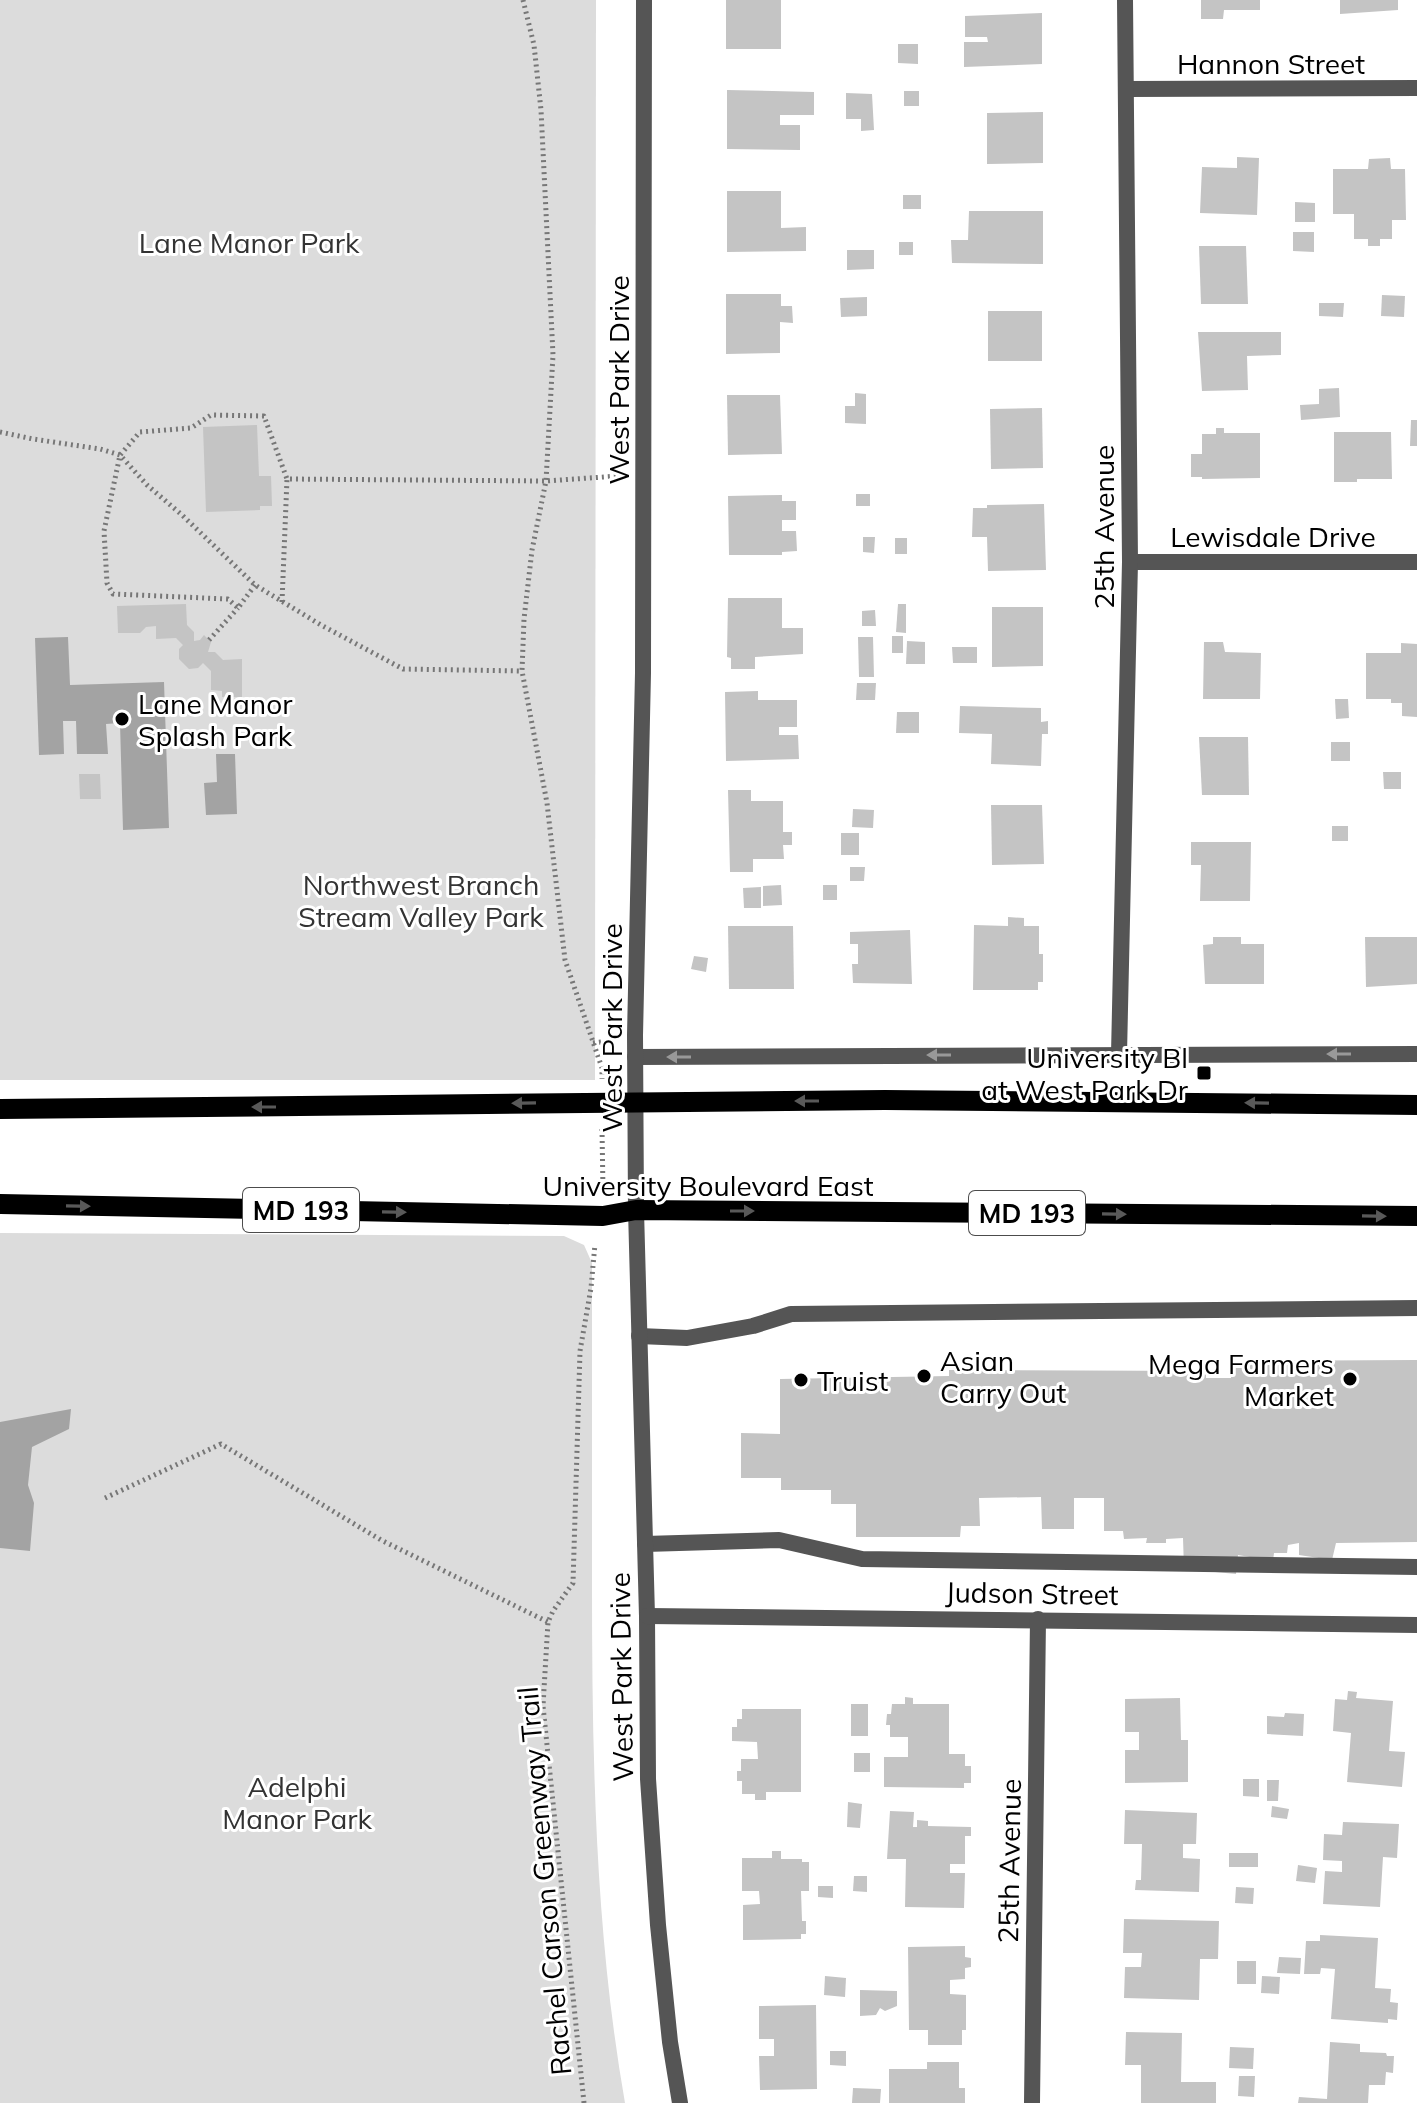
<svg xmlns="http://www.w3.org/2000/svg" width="1417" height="2103" viewBox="0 0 1417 2103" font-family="Mulish,sans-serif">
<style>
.green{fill:#dcdcdc}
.water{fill:#a3a3a3}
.building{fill:#c4c4c4}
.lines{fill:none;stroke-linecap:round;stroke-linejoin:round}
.path{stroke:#777;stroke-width:5;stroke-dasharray:2 4;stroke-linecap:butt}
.lane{stroke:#555;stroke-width:16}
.street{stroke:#555;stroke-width:16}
.primary{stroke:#000;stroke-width:20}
.oneway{fill:#999}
.oneway2{fill:#595959}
.poi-dot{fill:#000;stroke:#fff;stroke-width:3}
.labels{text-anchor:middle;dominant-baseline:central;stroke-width:6;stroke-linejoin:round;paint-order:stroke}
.shield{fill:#fff;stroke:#4c4c4c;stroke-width:2}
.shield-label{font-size:26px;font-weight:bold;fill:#000}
.street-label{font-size:28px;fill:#000;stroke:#fff}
.park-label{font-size:28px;fill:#333;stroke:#fff}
.poi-label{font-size:28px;fill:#000;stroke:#fff;text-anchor:start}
</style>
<rect width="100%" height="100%" fill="#fff"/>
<g class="green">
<polygon points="0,0 596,0 595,1080 0,1080"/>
<path d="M0,1233l564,3 20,9 8,18c0,107 0,214 0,321 0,173 3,348 33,519h-625z"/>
</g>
<g class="water">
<polygon points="68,637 70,685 164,682 169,828 123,830 120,723 106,724 108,754 77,754 76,721 63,721 64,754 39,755 35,638"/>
<polygon points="216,754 235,754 237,814 206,815 204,783 217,782"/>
<polygon points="71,1409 69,1429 32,1447 28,1485 34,1503 30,1551 0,1548 0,1422"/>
</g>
<g class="building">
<rect x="726" y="0" width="55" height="49"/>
<polygon points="1201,0 1260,0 1260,10 1224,10 1223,19 1201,19"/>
<polygon points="1340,0 1398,0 1398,10 1340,14"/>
<polygon points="1042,13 1042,64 964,67 964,42 988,42 987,37 965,37 965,16"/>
<polygon points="898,44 918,44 918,64 898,63"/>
<polygon points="727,90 814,92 814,115 780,115 780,125 800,125 800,150 727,149"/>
<rect x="904" y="91" width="15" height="15"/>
<polygon points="846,93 872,94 874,130 861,131 861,119 846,119"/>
<polygon points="1043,112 1043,163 987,164 987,113"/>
<polygon points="1237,157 1259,158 1257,215 1200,213 1202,167 1237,168"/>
<polygon points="1390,158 1391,169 1405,169 1406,220 1392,220 1392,239 1380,239 1380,246 1368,246 1368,239 1354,239 1354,214 1333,214 1333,169 1368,169 1369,159"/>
<polygon points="727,191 781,191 781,228 806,227 806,251 727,252"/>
<rect x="903" y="195" width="18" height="14"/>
<polygon points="1295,202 1315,203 1315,222 1295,222"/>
<polygon points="969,211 1043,211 1043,264 952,263 951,240 968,240"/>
<polygon points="1293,232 1314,232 1314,252 1293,251"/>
<rect x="899" y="242" width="14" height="13"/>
<polygon points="1199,246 1246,246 1248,304 1201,304"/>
<polygon points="847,250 874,250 874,269 847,270"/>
<polygon points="726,294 781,294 781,306 792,306 793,323 780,322 780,353 726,354"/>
<polygon points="1382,295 1405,296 1404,317 1381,316"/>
<polygon points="867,297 867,316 841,317 840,298"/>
<polygon points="1319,303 1344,303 1343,317 1319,316"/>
<rect x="988" y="311" width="54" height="50"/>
<polygon points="1198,332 1281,332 1281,355 1247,356 1248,390 1202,391"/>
<polygon points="1339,388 1340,417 1301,420 1300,405 1319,404 1319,389"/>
<polygon points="855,393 866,394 866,424 845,423 845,406 855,406"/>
<polygon points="727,395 780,395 782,454 728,455"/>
<polygon points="1042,408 1043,468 991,469 990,409"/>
<polygon points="1411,420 1417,420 1417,446 1410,446"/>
<polygon points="257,425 259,476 271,476 272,506 260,506 260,510 206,512 203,427"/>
<polygon points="1216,428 1224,428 1224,433 1260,433 1260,478 1202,479 1202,477 1191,477 1191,454 1202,454 1202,434 1216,434"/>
<polygon points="1334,432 1391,432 1392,479 1357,479 1357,482 1334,482"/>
<rect x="856" y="494" width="14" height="12"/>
<polygon points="782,495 782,501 796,501 796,520 782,520 782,531 796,531 797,551 782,552 782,555 729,555 728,496"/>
<polygon points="1044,504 1046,570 988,571 987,537 972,537 973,508 987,508 987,505"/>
<polygon points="863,537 875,537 874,553 863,552"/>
<rect x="895" y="538" width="12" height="16"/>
<polygon points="728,598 782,598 782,628 803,628 803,654 755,657 755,669 731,669 731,658 727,657"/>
<polygon points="186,604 187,625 194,632 194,641 200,640 204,635 211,642 208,652 215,652 223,660 242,659 242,697 222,697 222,691 211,690 211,671 203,663 198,668 189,669 179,659 179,649 183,645 176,638 156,639 156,626 146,627 140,633 118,633 117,606"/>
<polygon points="898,604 906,604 906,633 896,632"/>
<polygon points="992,607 1043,607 1043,666 992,667"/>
<polygon points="875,610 876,626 862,626 862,611"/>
<rect x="892" y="636" width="11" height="17"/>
<polygon points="858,637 873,637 874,677 859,677"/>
<polygon points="907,641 925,642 925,664 906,664"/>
<polygon points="1204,642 1223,642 1225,652 1261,653 1260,699 1203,699"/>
<polygon points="1401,643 1417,644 1417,717 1402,716 1402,703 1391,703 1391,699 1366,699 1366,653 1401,653"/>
<polygon points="952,647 977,647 977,663 953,663"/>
<polygon points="857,683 876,683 875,700 856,700"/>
<polygon points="758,691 758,700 797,700 797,727 779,727 779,735 798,735 799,759 726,761 725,692"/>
<polygon points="1335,699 1348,699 1349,718 1336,719"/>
<polygon points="960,706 1041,708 1041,722 1048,721 1048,734 1042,734 1041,766 991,764 992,734 959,733"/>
<polygon points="897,712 919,712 919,733 896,733"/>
<polygon points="1199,737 1248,737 1249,795 1202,795"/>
<rect x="1331" y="742" width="19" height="19"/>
<polygon points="1383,772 1401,772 1401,789 1384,789"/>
<polygon points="79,774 100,774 101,799 80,799"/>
<polygon points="728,790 751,790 751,801 783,801 783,832 792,832 792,845 783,845 784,859 753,859 753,872 730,872"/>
<polygon points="991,805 1042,805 1044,864 992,865"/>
<polygon points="853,809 874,810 873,828 852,827"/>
<rect x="1332" y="826" width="16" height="15"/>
<rect x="841" y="833" width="18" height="22"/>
<polygon points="1191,842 1251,842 1250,901 1200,901 1201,865 1191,865"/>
<polygon points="850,867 865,867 864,881 850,881"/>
<polygon points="781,885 782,905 763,906 763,886"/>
<rect x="823" y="885" width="14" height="15"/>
<polygon points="761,887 761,908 744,908 743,888"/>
<polygon points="1008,917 1024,918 1024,926 1039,926 1039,954 1043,954 1043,982 1038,982 1038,990 973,990 974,925 1008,926"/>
<polygon points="728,926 793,926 794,989 729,989"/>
<polygon points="910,930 912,984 853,983 852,964 858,964 858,944 850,944 850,932"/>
<polygon points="1213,937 1241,937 1241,944 1264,944 1264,984 1205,984 1203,945 1213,944"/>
<polygon points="1365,937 1417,937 1417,984 1366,987"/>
<polygon points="694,956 708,958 706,972 691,969"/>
<polygon points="1417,1360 1417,1542 1336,1543 1332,1560 1299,1555 1299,1543 1288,1545 1287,1553 1274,1553 1273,1561 1238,1555 1236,1574 1184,1569 1183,1538 1166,1539 1166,1543 1146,1543 1147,1538 1124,1539 1123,1531 1104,1531 1104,1498 1074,1498 1074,1529 1042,1529 1041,1497 979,1498 980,1526 961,1526 960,1537 856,1537 856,1504 831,1504 831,1490 781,1490 781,1478 741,1478 741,1433 780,1434 780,1379 949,1376 949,1370 1206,1371 1206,1378 1231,1378 1231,1361"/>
<polygon points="1348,1691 1357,1692 1356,1698 1393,1701 1389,1751 1405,1752 1402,1787 1347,1782 1351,1733 1333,1731 1335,1699 1347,1700"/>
<polygon points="905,1697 913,1698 913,1704 949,1704 949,1754 965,1754 965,1766 971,1766 971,1783 964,1783 964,1788 884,1787 884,1757 908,1757 908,1737 890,1737 890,1725 886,1725 887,1714 891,1714 892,1704 905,1704"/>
<polygon points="1180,1698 1181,1740 1188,1740 1188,1782 1125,1783 1125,1750 1139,1750 1139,1732 1125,1732 1125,1699"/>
<rect x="851" y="1704" width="17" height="32"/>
<polygon points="742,1709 801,1709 801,1792 766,1792 766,1800 755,1800 755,1794 742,1794 742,1781 737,1781 737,1771 741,1771 741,1759 758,1759 757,1742 732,1741 732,1727 737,1727 737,1719 742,1719"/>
<polygon points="1285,1713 1304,1714 1303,1736 1267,1734 1267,1716 1284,1717"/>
<rect x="854" y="1753" width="16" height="19"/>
<polygon points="1243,1779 1259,1779 1259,1797 1243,1796"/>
<polygon points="1267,1780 1279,1780 1278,1801 1267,1801"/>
<polygon points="848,1802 862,1804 860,1828 847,1827"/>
<polygon points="1272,1806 1289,1809 1287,1819 1271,1817"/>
<polygon points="1125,1810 1197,1813 1196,1844 1183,1844 1183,1858 1200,1859 1199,1892 1135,1890 1136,1880 1141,1880 1142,1844 1124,1844"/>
<polygon points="890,1811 914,1812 913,1827 917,1827 917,1820 928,1821 928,1826 971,1827 971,1836 965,1836 965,1864 950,1864 950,1873 965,1873 964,1908 905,1907 906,1859 887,1859"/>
<polygon points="1343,1822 1399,1824 1397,1858 1383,1857 1380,1907 1323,1904 1325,1871 1342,1872 1342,1861 1323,1860 1324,1834 1342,1835"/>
<polygon points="772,1851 781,1851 781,1859 802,1859 802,1862 809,1862 809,1891 801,1891 802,1921 806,1921 806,1934 801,1934 801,1939 743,1940 743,1905 760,1904 759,1891 742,1891 742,1858 772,1858"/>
<rect x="1229" y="1853" width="29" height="14"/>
<polygon points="1298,1865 1317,1868 1315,1883 1296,1881"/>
<polygon points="854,1876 867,1876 867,1892 853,1891"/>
<polygon points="818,1886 833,1886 833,1898 818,1897"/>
<polygon points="1236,1887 1254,1888 1253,1904 1235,1903"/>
<polygon points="1124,1919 1219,1921 1218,1959 1200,1959 1199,2000 1124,1998 1125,1967 1141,1967 1142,1953 1123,1953"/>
<polygon points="1320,1935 1378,1938 1375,1988 1391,1989 1390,2002 1398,2003 1397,2020 1388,2019 1388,2023 1331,2019 1335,1969 1321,1968 1320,1974 1304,1974 1306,1941 1320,1941"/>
<polygon points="965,1946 965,1957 971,1958 971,1967 965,1968 965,1979 950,1980 950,1994 966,1995 966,2030 962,2030 962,2045 928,2045 928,2030 909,2030 908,1947"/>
<polygon points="1279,1957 1301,1958 1300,1974 1277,1973"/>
<rect x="1237" y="1961" width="19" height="23"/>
<polygon points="825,1976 846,1978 845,1997 824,1995"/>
<polygon points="1262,1976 1280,1977 1279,1994 1261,1993"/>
<polygon points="860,1990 897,1991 897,2006 885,2011 880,2008 876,2015 860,2016"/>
<polygon points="816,2005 817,2089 760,2090 759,2056 774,2056 774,2039 759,2039 759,2006"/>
<polygon points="1126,2032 1182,2033 1181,2082 1216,2082 1216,2103 1141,2103 1141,2065 1125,2065"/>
<polygon points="1330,2042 1360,2044 1360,2052 1386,2053 1387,2056 1394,2056 1393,2073 1386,2072 1385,2085 1369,2085 1368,2103 1298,2103 1299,2097 1327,2099"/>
<polygon points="1230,2047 1254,2048 1253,2069 1229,2068"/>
<polygon points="830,2051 846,2051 846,2066 830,2065"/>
<polygon points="927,2062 959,2062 959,2088 965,2088 965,2103 889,2103 889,2069 927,2069"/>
<polygon points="1239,2076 1255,2076 1254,2097 1238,2096"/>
<polygon points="853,2088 881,2089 880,2103 852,2103"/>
</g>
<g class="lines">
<g class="path">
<polyline points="523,0 534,45 541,110 553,355 546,481 532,550 524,619 522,671 547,803 565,960 602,1068 602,1079"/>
<polyline points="0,432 33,439 100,449 120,455 147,485 182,515 255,585 321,625 403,669 522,671"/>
<polyline points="255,585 238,608 228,599 113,594 107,583 104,531 120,455 140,432 191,428 211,415 264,416 287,479 546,481 618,476"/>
<polyline points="282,602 287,479"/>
<polyline points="209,640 238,608"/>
<polyline points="593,1043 608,1041"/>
<polyline points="602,1129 603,1191"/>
<polyline points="105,1498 221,1444 381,1540 548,1622"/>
<polyline points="584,2103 543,1706 548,1622 553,1611 573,1583 580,1351 591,1288 595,1244"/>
</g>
<g class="lane">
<polyline points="635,1057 1417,1054"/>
<polyline points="639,1336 687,1338 753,1326 791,1314 1417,1308"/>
<polyline points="645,1544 779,1540 862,1559 1417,1567"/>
</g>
<g class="street">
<polyline points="644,0 643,673 635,1035 636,1210 647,1616 648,1779 658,1925 670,2042 680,2103"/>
<polyline points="1126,89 1417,88"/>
<polyline points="1130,562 1417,562"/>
<polyline points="1119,1054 1130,562 1125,0"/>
<polyline points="647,1616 1417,1625"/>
<polyline points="1032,2103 1038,1619"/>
</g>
<g class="primary">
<polyline points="0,1109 885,1100 1417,1105"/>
<polyline points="0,1204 603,1216 636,1210 1417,1216"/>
</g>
</g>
<defs><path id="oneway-solid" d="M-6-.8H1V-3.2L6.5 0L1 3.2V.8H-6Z" transform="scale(2)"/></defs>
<g class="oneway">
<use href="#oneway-solid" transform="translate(1339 1054) rotate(180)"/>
<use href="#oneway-solid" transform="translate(939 1055) rotate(180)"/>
<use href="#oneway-solid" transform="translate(679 1057) rotate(180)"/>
</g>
<g class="oneway2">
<use href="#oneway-solid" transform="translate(807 1101) rotate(180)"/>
<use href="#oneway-solid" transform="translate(524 1103) rotate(179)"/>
<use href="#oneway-solid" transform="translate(1257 1103) rotate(-179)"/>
<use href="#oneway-solid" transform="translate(264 1107) rotate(180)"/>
<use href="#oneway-solid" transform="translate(78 1206) rotate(1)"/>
<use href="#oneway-solid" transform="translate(742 1211)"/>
<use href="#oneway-solid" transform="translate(394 1212) rotate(1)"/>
<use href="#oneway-solid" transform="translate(1114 1214) rotate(1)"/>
<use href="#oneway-solid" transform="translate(1374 1216) rotate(1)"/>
</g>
<g class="poi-dot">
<circle cx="122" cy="719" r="8"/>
<rect x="1196" y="1065" width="16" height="16" rx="4"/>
<circle cx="924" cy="1376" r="8"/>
<circle cx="1350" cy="1379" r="8"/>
<circle cx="801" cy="1380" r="8"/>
</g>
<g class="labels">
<g class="shield">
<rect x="243" y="1188" width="116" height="44" rx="6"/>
<rect x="969" y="1191" width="116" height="44" rx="6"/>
</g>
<g class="shield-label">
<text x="301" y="1210">MD 193</text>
<text x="1027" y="1213">MD 193</text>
</g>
<g class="street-label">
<text x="1271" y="63">Hannon Street</text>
<text transform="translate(618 380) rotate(-90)">West Park Drive</text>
<text transform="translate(1103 527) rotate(-90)">25th Avenue</text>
<text x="1273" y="536">Lewisdale Drive</text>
<text transform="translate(611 1028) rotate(-90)">West Park Drive</text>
<text x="708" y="1185">University Boulevard East</text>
<text transform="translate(1032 1593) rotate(1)">Judson Street</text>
<text transform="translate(621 1677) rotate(-91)">West Park Drive</text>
<text transform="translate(1009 1861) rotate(-89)">25th Avenue</text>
<text transform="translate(544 1881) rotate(-95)">Rachel Carson Greenway Trail</text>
</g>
<g class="park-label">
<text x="249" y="242">Lane Manor Park</text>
<text x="421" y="884">Northwest Branch<tspan x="421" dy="32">Stream Valley Park</tspan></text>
<text x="297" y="1786">Adelphi<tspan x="297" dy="32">Manor Park</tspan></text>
</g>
<g class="poi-label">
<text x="138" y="703">Lane Manor<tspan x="138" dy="32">Splash Park</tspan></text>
<text x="1188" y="1057" text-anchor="end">University Bl<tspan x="1188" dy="32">at West Park Dr</tspan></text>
<text x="940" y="1360">Asian<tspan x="940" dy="32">Carry Out</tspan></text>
<text x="1334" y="1363" text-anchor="end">Mega Farmers<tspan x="1334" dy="32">Market</tspan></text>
<text x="817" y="1380">Truist</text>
</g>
</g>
</svg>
